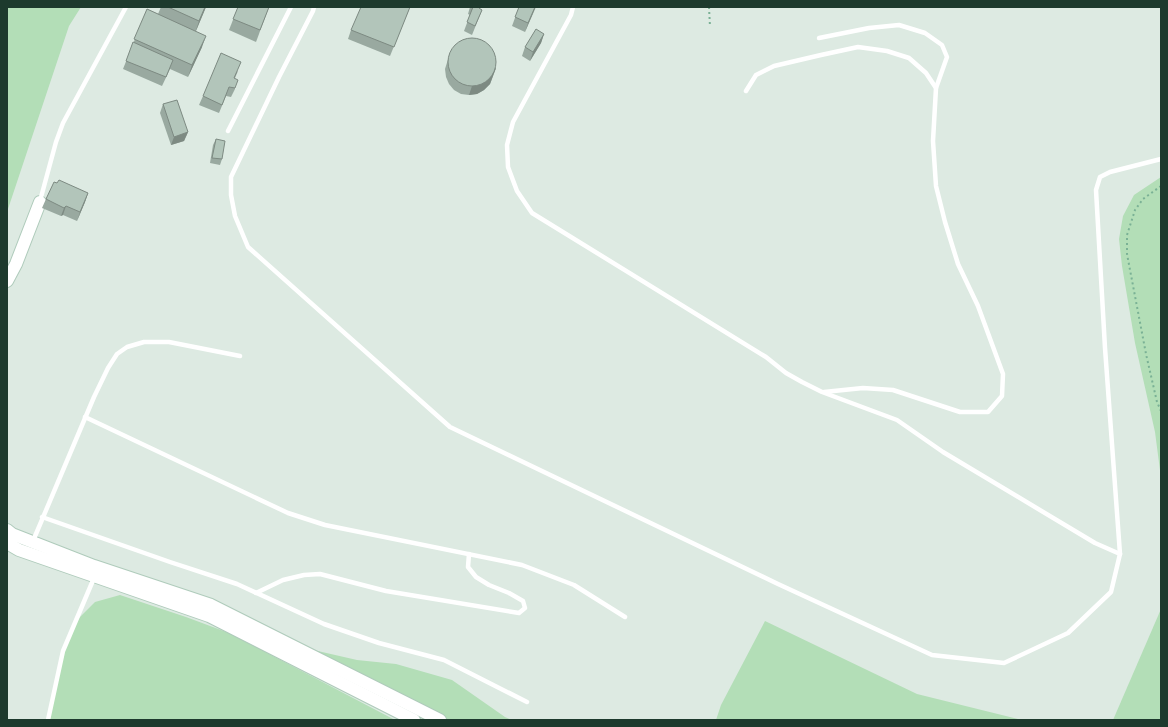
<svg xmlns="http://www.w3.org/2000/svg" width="1168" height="727" viewBox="0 0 1168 727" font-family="'Fira Sans',sans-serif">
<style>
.green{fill:#b3deb7}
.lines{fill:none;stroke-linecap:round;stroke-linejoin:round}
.secondary-casing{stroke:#afcbbb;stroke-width:14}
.path{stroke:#7ab195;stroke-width:2;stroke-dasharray:2 3;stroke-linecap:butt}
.lane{stroke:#fff;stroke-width:4.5}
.secondary{stroke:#fff;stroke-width:12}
.wall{fill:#99a9a0}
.shaded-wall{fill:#7d8a82}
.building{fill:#b2c5ba;stroke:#7d8a82}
</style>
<rect width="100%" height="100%" fill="#ddeae2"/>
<g class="green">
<polygon points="8,7 81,7 69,26 7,212 7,9"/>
<polygon points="1161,177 1161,478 1155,432 1135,343 1122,266 1119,239 1123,216 1134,195"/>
<polygon points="120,595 186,617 229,633 395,720 48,720 63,651 76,621 95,602"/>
<polygon points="1161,609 1161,720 1113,720"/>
<polygon points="765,621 917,694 1022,720 716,720 721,705"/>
<polygon points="309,649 357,660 396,664 452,680 505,717 512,720 440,720"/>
</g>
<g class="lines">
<defs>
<g id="secondary">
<polyline points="7,281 16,264 40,202"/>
<polyline points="7,530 12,534 94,566 211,605 440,720"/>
<polyline points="7,543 19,550 209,616 414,720"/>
</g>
</defs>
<use href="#secondary" class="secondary-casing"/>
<g class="path">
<polyline points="709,7 710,27"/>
<polyline points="1161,186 1143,199 1135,210 1127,235 1127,254 1146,354 1157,402 1161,411"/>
</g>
<g class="lane">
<polyline points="314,7 313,11 279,77 231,177 231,195 235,216 248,247 450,427 778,584 932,655 1004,663 1068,633 1111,592 1120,554 1105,348 1096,190 1100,177 1110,172 1161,159"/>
<polyline points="573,7 571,15 513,122 507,145 508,167 517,191 532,213 766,357 786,373 802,382 822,392 897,420 943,452 1095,543 1120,554"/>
<polyline points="819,38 869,28 899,25 925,33 942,45 947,57 936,88"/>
<polyline points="746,91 756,75 774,66 821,55 858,47 887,51 909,58 926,73 936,88 933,141 936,186 945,222 958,264 978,306 1003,374 1002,396 988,412 960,412 893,390 863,388 824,392"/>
<polyline points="228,131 291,7"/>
<polyline points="40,201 56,142 63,123 126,7"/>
<polyline points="85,417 288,513 325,525 522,565 574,585 625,617"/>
<polyline points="42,517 170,562 237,584 324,624 379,643 444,660 527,702"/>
<polyline points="33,541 94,397 108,368 117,354 127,347 144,342 169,342 240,356"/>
<polyline points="256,593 283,580 304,575 320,574 386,591 519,613 525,608 523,601 509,593 489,585 476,577 468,567 469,554"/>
<polyline points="48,720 63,651 94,578"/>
</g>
<use href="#secondary" class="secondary"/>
</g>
<g class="wall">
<polygon points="161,7 206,7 196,31 202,47 188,77 170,69 162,86 123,69 147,9 158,14"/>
<polygon points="238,7 269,7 256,42 229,30"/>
<polygon points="410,7 390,56 348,39 351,30"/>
<polygon points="470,7 480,7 480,9 482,10 472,35 464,31 470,15 468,14"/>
<polygon points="519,7 536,7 525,32 512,26"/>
<polygon points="544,34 541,43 530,61 522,56 525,47"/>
<polygon points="450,53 496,68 490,84 484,90 477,94 469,95 461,94 454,90 449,84 446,77 445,69"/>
<polygon points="238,71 235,78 235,89 231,97 226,96 219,113 199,105 203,96"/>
<polygon points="163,104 188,132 184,141 171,145 160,113"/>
<polygon points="216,139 222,159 220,165 210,163 213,145"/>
<polygon points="57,183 88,193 85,202 77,221 63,215 61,216 42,208 46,199"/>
</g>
<g class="shaded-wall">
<polygon points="205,7 206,7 195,33 199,21"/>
<polygon points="535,7 535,8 525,32 528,23"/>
<polygon points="544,34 541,43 530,61 533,52"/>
<polygon points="206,36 202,47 188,77 192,65"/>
<polygon points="496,68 490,84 484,90 477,94 469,95 472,86"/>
<polygon points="188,132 184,141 171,145 174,137"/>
<polygon points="88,193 85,202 77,221 80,212"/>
<polygon points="66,206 63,215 61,216 64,208"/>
</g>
<g class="building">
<polygon points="168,7 205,7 199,21"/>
<polygon points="238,7 269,7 260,30 233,19"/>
<polygon points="361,7 410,7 394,47 351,30"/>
<polygon points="473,7 479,7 479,8 482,10 475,26 467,22"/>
<polygon points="519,7 535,7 528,23 515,17"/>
<polygon points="147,9 206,36 192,65 134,39"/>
<polygon points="536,29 544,34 533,52 525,47"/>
<circle cx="472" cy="62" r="24"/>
<polygon points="133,42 173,60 166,77 126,61"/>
<polygon points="221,53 241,62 234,78 238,80 235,88 229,87 222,105 203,96"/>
<polygon points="177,100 188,132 174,137 163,104"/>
<polygon points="216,139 225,141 222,159 212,158"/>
<polygon points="59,180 88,193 80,212 66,206 64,208 46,199 54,182 57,183"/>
</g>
<rect width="1168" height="727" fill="none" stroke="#1d3a2d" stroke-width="16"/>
</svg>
